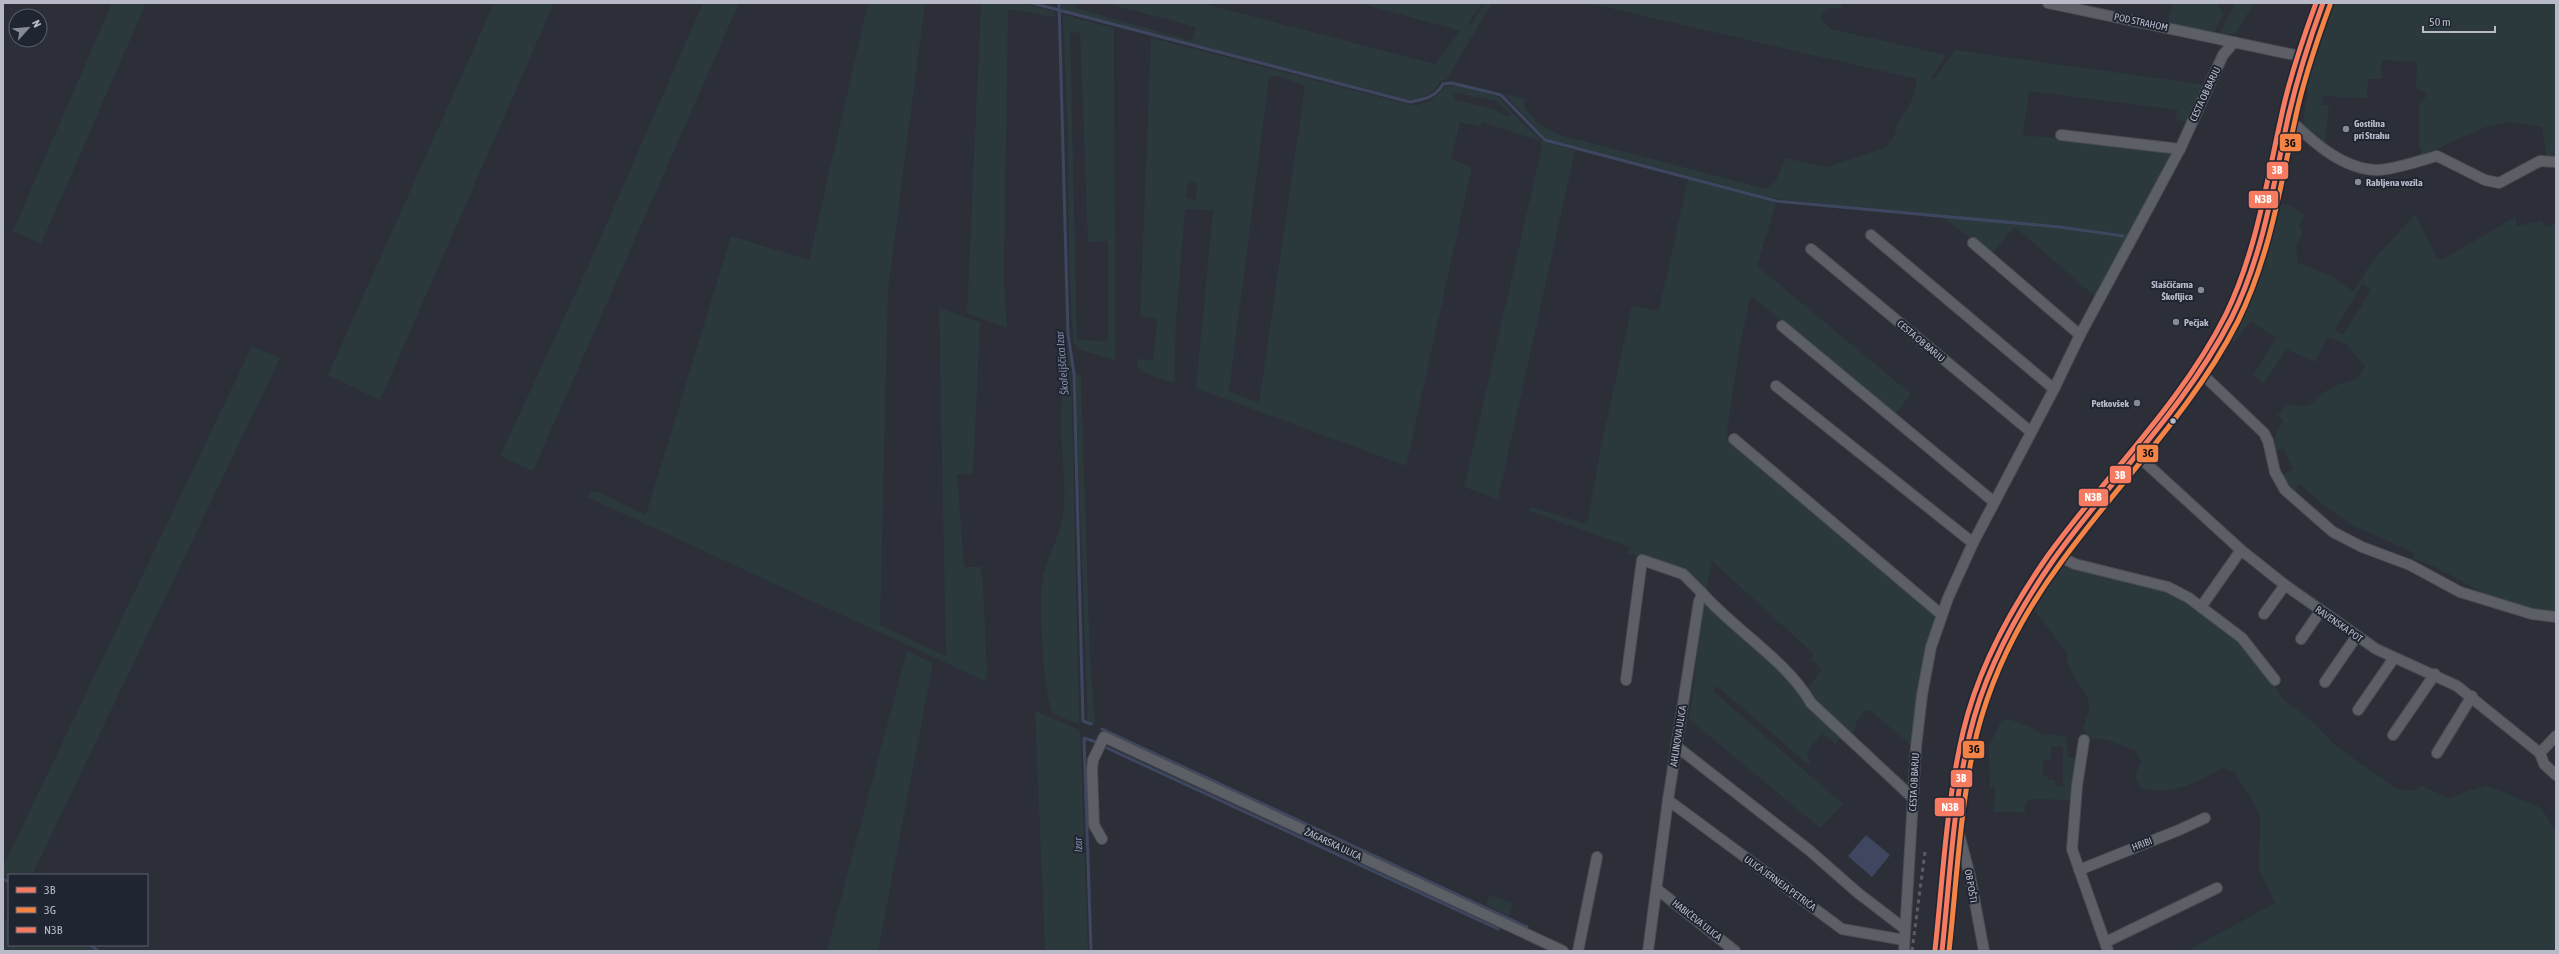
<svg xmlns="http://www.w3.org/2000/svg" width="2559" height="954" viewBox="0 0 2559 954" font-family="'Asap Condensed',sans-serif">
<style>
.green{fill:#2b393d;fill-rule:evenodd}
.water{fill:#3e475f}
.lines{fill:none;stroke-linecap:round;stroke-linejoin:round}
.stream{stroke:#3e475f;stroke-width:3}
.minor-casing{stroke:#4a4c52;stroke-width:12}
.major-casing{stroke:#4a4c54;stroke-width:14}
.minor{stroke:#5d5f66;stroke-width:10}
.major{stroke:#5f6167;stroke-width:12}
.rail{stroke:#5b5d64;stroke-width:3;stroke-dasharray:4 4;stroke-linecap:butt}
.bus-1-casing{stroke:#202532;stroke-width:8}
.bus-2-casing{stroke:#202532;stroke-width:8}
.bus-3-casing{stroke:#202532;stroke-width:8}
.bus-1{stroke:#f67b60;stroke-width:5}
.bus-2{stroke:#f58345;stroke-width:5}
.bus-3{stroke:#f67b60;stroke-width:5}
.poi-dot{fill:#878a95;stroke:#202532;stroke-width:1.5}
.bus-dot{fill:#b8bbc7;stroke:#202532;stroke-width:1.5}
.labels{text-anchor:middle;dominant-baseline:central;stroke-width:4;stroke-linejoin:round;paint-order:stroke}
.street-label{font-size:10px;fill:#b8bbc7;stroke:#202532}
.poi-label{font-size:10px;font-weight:bold;fill:#b8bbc7;stroke:#202532;text-anchor:start}
.water-label{font-size:11px;font-style:italic;fill:#838eab;stroke:#202532}
.line-badge{stroke:#202532;stroke-width:1.5}
.badge-label{font-size:11px;text-anchor:middle;font-weight:bold;fill:#fff}
.pale-badge-label{font-size:11px;text-anchor:middle;font-weight:bold;fill:#111}
</style>
<rect width="100%" height="100%" fill="#2c2f38"/>
<g class="green">
<polygon points="112,3 146,3 41,244 13,231"/>
<polygon points="494,3 554,3 380,400 328,375"/>
<polygon points="703,3 739,3 533,471 500,456 590,262"/>
<polygon points="868,3 925,3 888,290 880,625 946,656 939,308 980,322 973,475 957,474 964,567 981,567 983,582 987,675 985,681 587,497 592,491 599,492 646,515 731,236 809,260"/>
<polygon points="981,3 1021,3 1055,12 1055,17 1008,9 1004,279 1007,328 967,313"/>
<path d="M1062,3h14l-1,5 117,33 4,-14 -91,-24h96l234,61 25,-33 -101,-28h123l-13,19 2,3 14,-22h7l-46,77 -5,1c-10,15 -14,14 -31,19l-348,-90z"/>
<polygon points="1588,3 1842,3 1841,8 1828,8 1821,14 1821,20 1831,29 1946,55 1931,79 1935,79 1955,50 2207,85 2190,122 2175,120 2178,110 2029,91 2023,135 2172,152 2172,156 2127,236 2097,298 2016,228 2013,228 1992,254 1942,217 1772,198 1545,139 1505,94 1525,99 1524,108 1539,124 1560,135 1767,189 1776,181 1785,158 1827,167 1885,148 1896,133 1895,128 1912,100 1917,79"/>
<polygon points="2173,3 2220,3 2218,7 2224,14 2214,32 2167,24"/>
<polygon points="2235,3 2254,3 2235,34 2220,34"/>
<path d="M2332,3h224v157l-9,-1 -5,-32 -32,-5 -24,5 -64,28 -3,-10v-42l7,-6 1,-4 -11,-4 1,-27 -35,-2 -1,19h-13l-1,19 -44,-2 -2,9 8,1 -4,37c-9,-5 -19,-11 -22,-21l5,-32 -2,-1 7,-33z"/>
<path d="M1063,15l51,13 1,332 -37,-11 -5,-7 -4,-82 -1,-126zM1070,32l10,1 8,209 20,-1v100l-31,-1z"/>
<path d="M1151,38l263,68 17,-5 15,-15h16l36,11 22,24 23,20 32,10 -77,348 -34,-12 78,-341 -2,-5 -58,-19 -1,5 -21,-5 -9,37 21,8 -66,299 -210,-78 17,-178 -28,-1 -9,113 -2,61 -32,-11 -5,-6 1,-7 15,1 4,-41 -17,-2zM1277,76l28,10 -46,317 -30,-12 40,-313zM1452,92l44,9 15,14 -3,2 -14,-8 -38,-9zM1192,182l6,2 -3,17 -9,-3 1,-13z"/>
<polygon points="1688,179 1776,203 1757,266 1911,394 1894,416 1753,297 1750,299 1740,345 1726,437 1937,617 1913,747 1870,710 1865,710 1857,721 1852,736 1813,700 1809,686 1822,670 1811,659 1814,654 1712,561 1706,592 1648,559 1627,553 1630,547 1529,511 1531,507 1587,524 1602,442 1632,305 1659,311"/>
<path d="M2280,204l9,1 15,10 -5,11 4,5 -7,16 2,16 32,12 23,17 19,-30 43,-48 22,44 6,1 72,-42 2,9 24,-5 5,6 10,-4v391l-53,-11 -68,-36 -22,-9 1,-5 -62,-28 -30,-21 -22,-20 -5,8 -13,-17 11,-6 -10,-21 -9,3v-11l9,-20 -6,-4 9,-11 22,1c8,-6 16,-15 25,-19 16,-8 23,-2 32,-21l-19,-22 -19,-7 -12,25 -29,-13 -22,35 -11,-9 23,-37 -25,-17 -18,22 -4,-2 30,-63zM2362,284l9,6 -28,45 -8,-5z"/>
<path d="M1053,343l15,7 3,16 8,358 -26,-10c-10,-21 -15,-115 -10,-138 5,-21 17,-40 20,-61 4,-30 -2,-62 -2,-92 0,-20 2,-40 2,-61l-1,-9z"/>
<polygon points="252,346 280,358 32,875 9,875 9,879 3,875 3,867"/>
<polygon points="1075,372 1081,377 1090,660 1095,723 1088,727"/>
<path d="M2062,567l31,3 78,19 71,53 20,23 21,34 30,23 23,24 59,42 16,3 11,-5 27,12 37,-13 55,23 15,23v120h-369l88,-48 -16,-34 1,-52 -7,-16 -19,-29 -11,-4c-24,14 -56,29 -83,20l-5,-14 6,-12 -6,-12 -28,-10 -19,-2 -5,-9 6,-20 -1,-10 -20,-34 -2,-14 -34,-44z"/>
<polygon points="1705,602 1711,610 1804,695 1842,736 1835,744 1822,734 1807,751 1811,767 1717,686 1713,691 1843,804 1820,828 1689,719 1695,678 1700,613 1702,603"/>
<polygon points="907,651 933,663 878,951 827,951"/>
<polygon points="1035,711 1080,730 1088,951 1045,951"/>
<path d="M2009,719l26,10 9,7 7,-2 15,3 2,21h9l-6,42 -42,-1 -4,7v7c-10,-2 -22,1 -31,-2l1,-24h-5l-1,-41 12,-25zM2052,746l11,2v39l-8,-1v-6l-8,-1v-3l-5,-1 2,-15h6z"/>
<polygon points="1489,895 1513,903 1509,916 1486,905"/>
<polygon points="9,919 9,945 93,945 100,951 3,951 3,921"/>
</g>
<polygon class="water" points="1866,835 1890,855 1872,877 1848,856"/>
<g class="lines">
<g class="stream">
<path d="M1032,3l378,99c14,-3 25,-4 33,-18l9,-1 49,12 44,45 231,61 284,26 63,9"/>
<polyline points="1059,3 1068,334 1074,374 1083,721 1091,724"/>
<polyline points="1102,729 1527,927"/>
<polyline points="1107,748 1498,929"/>
<polyline points="3,879 9,882"/>
<polyline points="91,945 98,951"/>
<polyline points="1091,951 1084,738 1096,742"/>
</g>
<defs>
<g id="minor">
<polyline points="2048,3 2304,57"/>
<path d="M2288,118c24,23 54,51 88,52 14,1 46,-10 61,-14l48,24 14,3 41,-22 16,1"/>
<polyline points="2061,135 2180,149"/>
<polyline points="1871,235 2054,389"/>
<polyline points="1973,243 2080,335"/>
<polyline points="1811,249 2031,432"/>
<polyline points="1782,326 1994,502"/>
<polyline points="2199,371 2264,433 2268,441 2275,472 2285,490 2333,532 2362,547 2410,565 2460,592 2532,614 2556,617"/>
<polyline points="1776,386 1973,543"/>
<polyline points="1734,439 1942,615"/>
<polyline points="2137,455 2241,550 2285,585 2376,649 2457,686 2540,753 2556,736"/>
<polyline points="2058,556 2075,564 2168,587 2189,598 2242,638 2275,680"/>
<path d="M1703,594c32,36 85,68 108,109l102,95"/>
<polyline points="2201,607 2241,550"/>
<polyline points="2264,614 2285,585"/>
<polyline points="2301,639 2321,610"/>
<polyline points="1626,680 1642,560 1683,574 1703,594 1699,601 1668,800 1648,951"/>
<polyline points="2325,682 2356,637"/>
<polyline points="2358,710 2394,658"/>
<polyline points="2393,735 2435,674"/>
<polyline points="2084,740 2077,786 2072,849 2108,951"/>
<polyline points="1676,746 1809,850 1858,893 1905,929"/>
<polyline points="2437,753 2472,696"/>
<polyline points="2540,753 2544,764 2556,775"/>
<polyline points="1668,800 1842,929 1904,940"/>
<polyline points="1956,822 1970,876 1984,951"/>
<polyline points="1102,839 1094,825 1092,770 1093,760 1104,737 1563,951"/>
<polyline points="2079,870 2179,830 2205,818"/>
<polyline points="1658,890 1735,951"/>
<polyline points="2106,942 2217,888"/>
<polyline points="1578,951 1597,857"/>
<polyline points="1904,951 1916,747 1922,695 1931,647 1948,598 1973,543 2054,389 2080,335 2180,149 2223,55 2234,42"/>
</g>
<path id="major" d="M1942,951c8,-73 12,-147 28,-218 12,-48 35,-97 61,-139 60,-96 148,-173 200,-275 35,-70 41,-127 57,-201 9,-39 21,-78 35,-115"/>
</defs>
<use href="#minor" class="minor-casing"/>
<use href="#major" class="major-casing"/>
<use href="#minor" class="minor"/>
<use href="#major" class="major"/>
<polyline class="rail" points="1912,951 1925,852"/>
<defs>
<path id="bus-1" d="M1942,951c8,-73 11,-147 28,-218 15,-63 47,-121 84,-174 58,-81 131,-151 177,-240 32,-63 42,-133 57,-201 9,-39 21,-77 35,-115"/>
<path id="bus-2" d="M1949,951c8,-72 11,-147 28,-218 16,-62 47,-121 85,-172 58,-80 131,-151 176,-240 31,-63 42,-132 57,-201 8,-39 21,-77 35,-115"/>
<path id="bus-3" d="M1935,950c8,-72 11,-146 28,-218 15,-64 48,-124 86,-178 58,-80 132,-150 177,-240 30,-62 40,-129 55,-196 8,-39 21,-77 35,-115"/>
</defs>
<use href="#bus-1" class="bus-1-casing"/>
<use href="#bus-2" class="bus-2-casing"/>
<use href="#bus-3" class="bus-3-casing"/>
<use href="#bus-1" class="bus-1"/>
<use href="#bus-2" class="bus-2"/>
<use href="#bus-3" class="bus-3"/>
</g>
<g class="poi-dot">
<circle cx="2346" cy="129" r="4"/>
<circle cx="2358" cy="182" r="4"/>
<circle cx="2201" cy="290" r="4"/>
<circle cx="2176" cy="322" r="4"/>
<circle cx="2137" cy="403" r="4"/>
</g>
<circle class="bus-dot" cx="2173" cy="421" r="3.5"/>
<g class="labels">
<g class="street-label">
<text transform="translate(2141 22) rotate(12)">POD STRAHOM</text>
<text transform="translate(2205 94) rotate(-65)">CESTA OB BARJU</text>
<text transform="translate(1921 341) rotate(40)">CESTA OB BARJU</text>
<text transform="translate(2339 624) rotate(35)">RAVENSKA POT</text>
<text transform="translate(1678 736) rotate(-81)">AHLINOVA ULICA</text>
<text transform="translate(1914 782) rotate(-87)">CESTA OB BARJU</text>
<text transform="translate(1333 844) rotate(25)">ŽAGARSKA ULICA</text>
<text transform="translate(2142 844) rotate(-21)">HRIBI</text>
<text transform="translate(1780 883) rotate(36)">ULICA JERNEJA PETRIČA</text>
<text transform="translate(1971 886) rotate(80)">OB POŠTI</text>
<text transform="translate(1697 920) rotate(38)">HABIČEVA ULICA</text>
</g>
<g class="poi-label">
<text x="2354" y="123">Gostilna<tspan x="2354" dy="12">pri Strahu</tspan></text>
<text x="2366" y="182">Rabljena vozila</text>
<text x="2193" y="284" text-anchor="end">Slaščičarna<tspan x="2193" dy="12">Škofljica</tspan></text>
<text x="2184" y="322">Pečjak</text>
<text x="2129" y="403" text-anchor="end">Petkovšek</text>
</g>
<g class="water-label">
<text transform="translate(1062 363) rotate(-95)">Škofeljščica Izar</text>
<text transform="translate(1078 845) rotate(-92)">Izar</text>
</g>
</g>
<g class="line-badge">
<rect x="2279" y="133" width="23" height="19" rx="4" fill="#f58345"/>
<rect x="2266" y="161" width="23" height="19" rx="4" fill="#f67b60"/>
<rect x="2248" y="190" width="31" height="19" rx="4" fill="#f67b60"/>
<rect x="2136" y="444" width="23" height="19" rx="4" fill="#f58345"/>
<rect x="2109" y="465" width="23" height="19" rx="4" fill="#f67b60"/>
<rect x="2078" y="488" width="31" height="19" rx="4" fill="#f67b60"/>
<rect x="1962" y="740" width="23" height="19" rx="4" fill="#f58345"/>
<rect x="1950" y="769" width="23" height="19" rx="4" fill="#f67b60"/>
<rect x="1934" y="797" width="31" height="20" rx="4" fill="#f67b60"/>
</g>
<g class="badge-label">
<text x="2277" y="174">3B</text>
<text x="2263" y="203">N3B</text>
<text x="2120" y="479">3B</text>
<text x="2093" y="501">N3B</text>
<text x="1961" y="782">3B</text>
<text x="1950" y="811">N3B</text>
</g>
<g class="pale-badge-label">
<text x="2290" y="147">3G</text>
<text x="2148" y="457">3G</text>
<text x="1974" y="753">3G</text>
</g>
<rect width="2559" height="954" fill="none" stroke="#b8bbc7" stroke-width="8"/>
<rect x="8" y="874" width="140" height="72" fill="#202532" stroke="#5d616e"/>
<rect x="16" y="887" width="20" height="6" fill="#f67b60" stroke="#5d616e"/>
<text x="44" y="894" font-size="12" fill="#b8bbc7">3B</text>
<rect x="16" y="907" width="20" height="6" fill="#f58345" stroke="#5d616e"/>
<text x="44" y="914" font-size="12" fill="#b8bbc7">3G</text>
<rect x="16" y="927" width="20" height="6" fill="#f67b60" stroke="#5d616e"/>
<text x="44" y="934" font-size="12" fill="#b8bbc7">N3B</text>
<g transform="translate(28 28) rotate(63)"><circle r="19" fill="#202532" stroke="#5d616e"/>
<path d="M0-3L7 15L0 10L-7 15Z" fill="#878a95"/>
<text y="-6" font-size="11" font-weight="bold" text-anchor="middle" fill="#b8bbc7">N</text>
</g>
<path d="M2423 26v6h72v-6" fill="none" stroke="#b8bbc7" stroke-width="2"/>
<text x="2429" y="26" font-size="12" fill="#b8bbc7" stroke="#202532" stroke-width="3" paint-order="stroke">50 m</text>
</svg>
